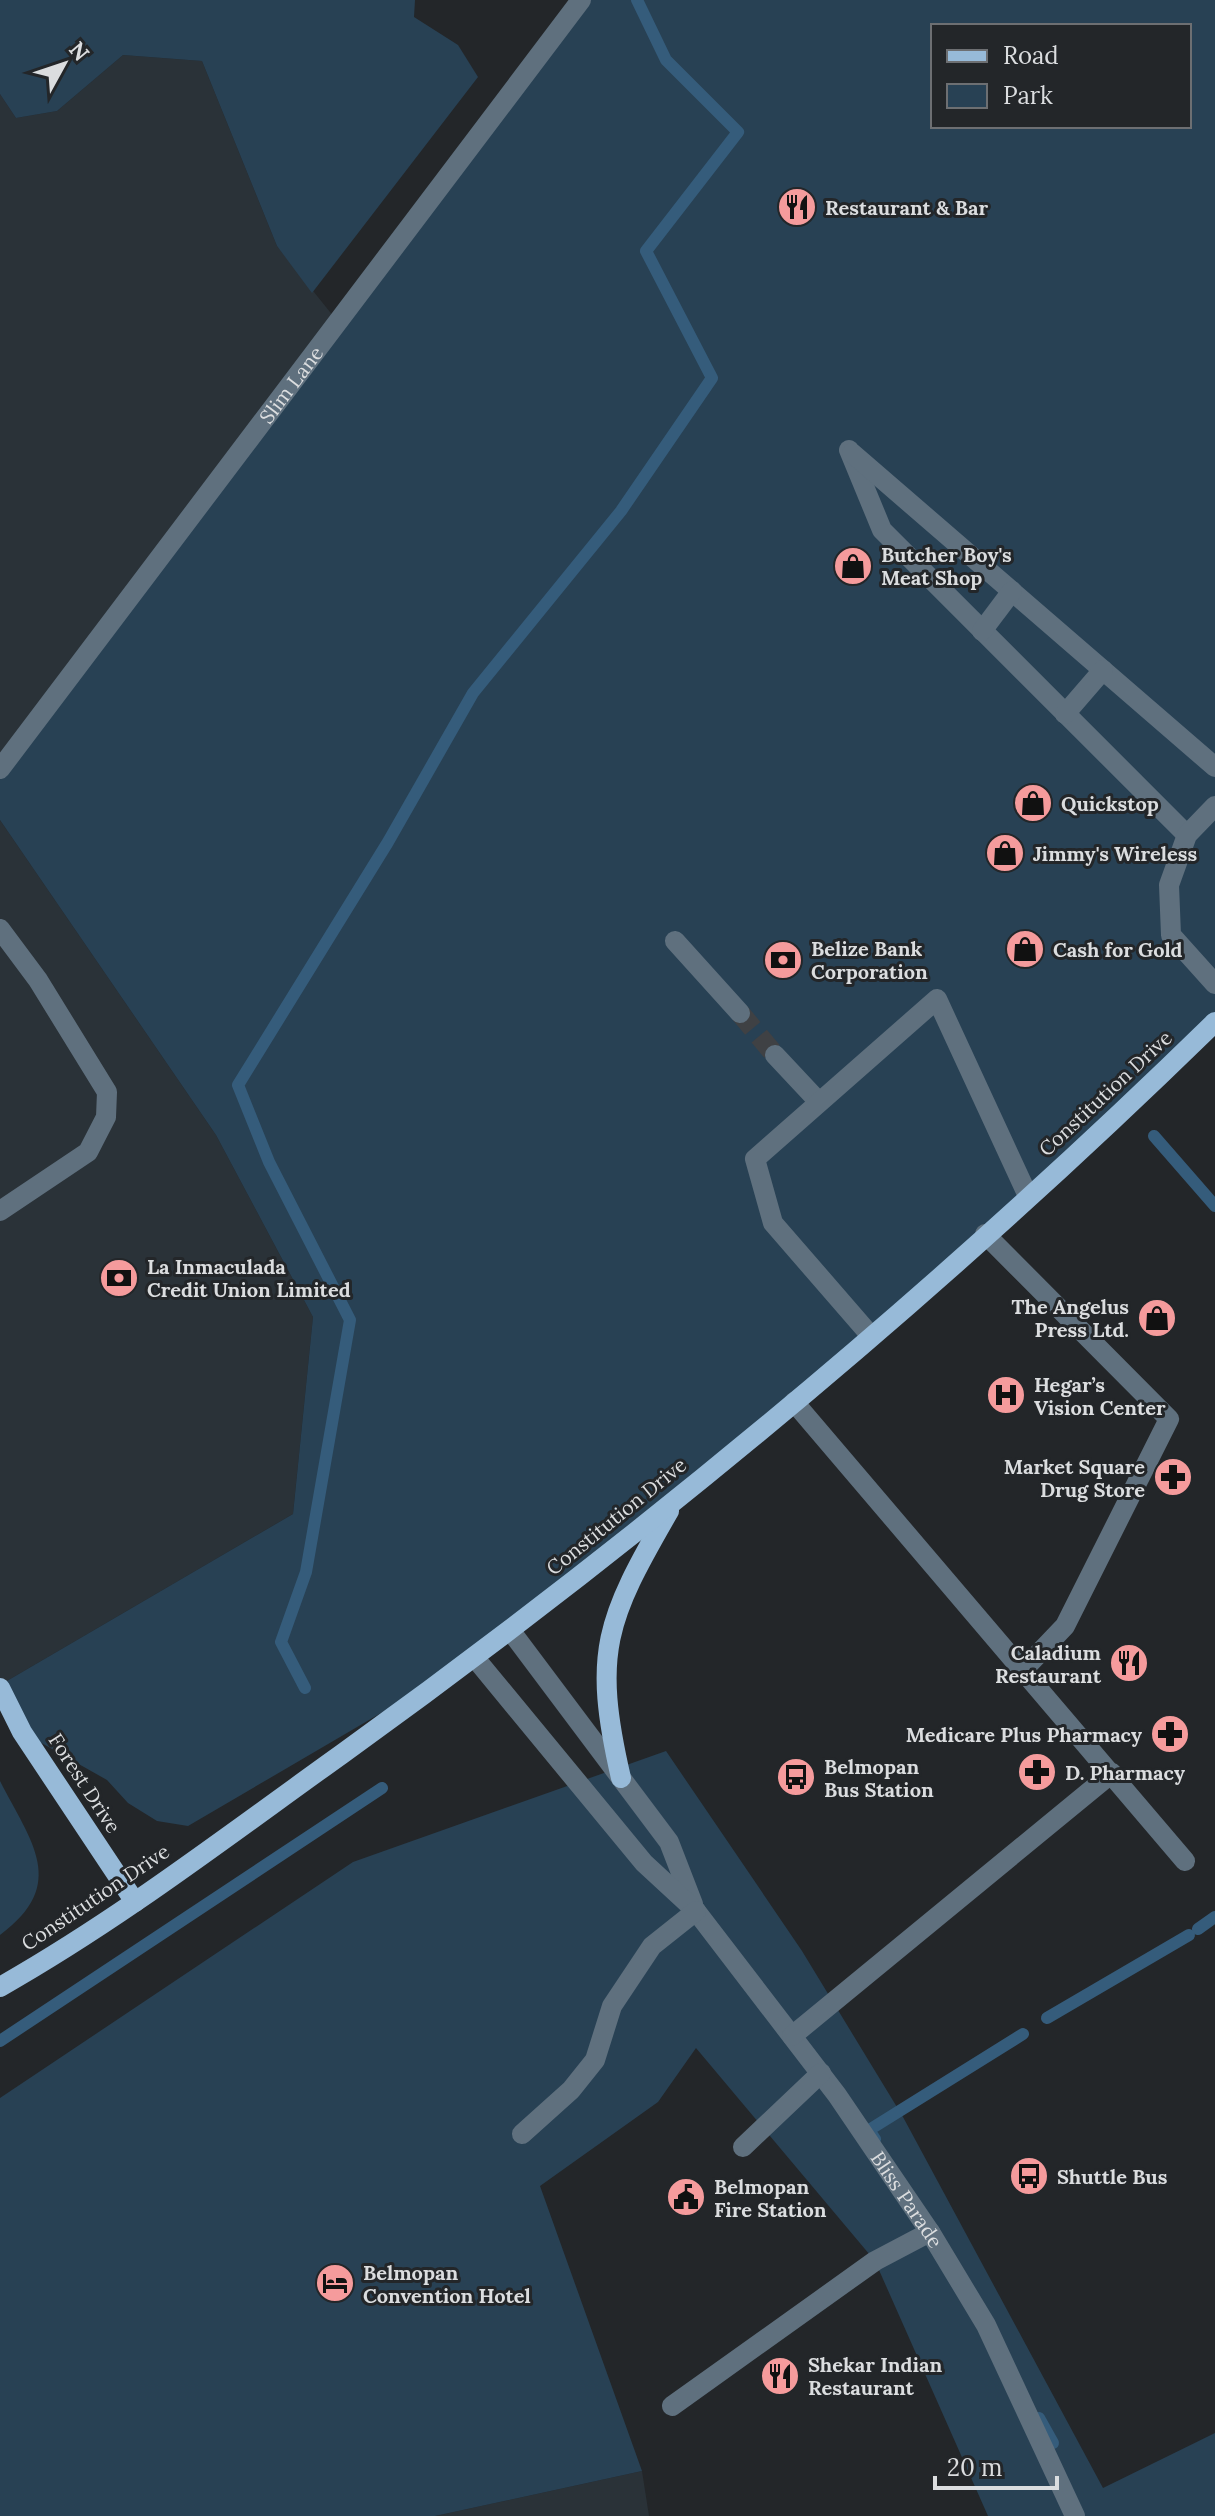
<svg xmlns="http://www.w3.org/2000/svg" width="1215" height="2516" viewBox="0 0 1215 2516" font-family="Lora,serif">
<style>
.built{fill:#2a3238}
.green{fill:#284154;fill-rule:evenodd}
.lines{fill:none;stroke-linecap:round;stroke-linejoin:round}
.stream{stroke:#355c7b;stroke-width:12}
.minor-tunnel{stroke:#3f4144;stroke-width:20;stroke-dasharray:20 10;stroke-linecap:butt}
.minor{stroke:#5f707e;stroke-width:20}
.major{stroke:#97bad8;stroke-width:20}
.labels{text-anchor:middle;dominant-baseline:central;stroke-width:6;stroke-linejoin:round;paint-order:stroke}
.poi-label{font-size:20px;font-weight:bold;fill:#dbdddf;stroke:#232629;text-anchor:start}
.street-label{font-size:20px;fill:#dbdddf;stroke:#232629}
</style>
<rect width="100%" height="100%" fill="#232629"/>
<g class="built">
<polygon points="123,55 202,61 277,246 338,322 0,769 0,94 16,118 57,111"/>
<polygon points="0,820 216,1135 313,1317 293,1514 0,1685"/>
<polygon points="642,2471 649,2516 435,2516"/>
</g>
<g class="green">
<polygon points="0,0 415,0 414,17 458,45 478,77 312,293 277,246 202,61 123,55 57,111 16,118 0,94"/>
<path d="M581,0h634v1022l-230,212 -510,424 -287,168 -31,-5 -29,-18 -21,-23 -85,-48 -22,-47 293,-171 20,-197 -97,-182 -216,-315v-51zM933,26h256v100h-256z"/>
<polygon points="666,1751 802,1951 903,2117 1103,2488 1215,2433 1215,2516 988,2516 875,2261 696,2048 658,2102 540,2186 642,2471 435,2516 0,2516 0,2098 353,1862"/>
<path d="M0,1781c31,61 69,103 0,154z"/>
</g>
<g class="lines">
<g class="stream">
<polyline points="1154,1136 1215,1206"/>
<polyline points="305,1688 281,1642 306,1572 350,1320 269,1162 238,1085 388,842 473,693 621,511 712,378 646,251 738,132 666,60 637,0"/>
<polyline points="1198,1929 1215,1917"/>
<polyline points="1047,2018 1189,1935"/>
<polyline points="0,2041 382,1788"/>
<polyline points="875,2139 869,2130 1023,2034"/>
<polyline points="1039,2418 1053,2443"/>
</g>
<polyline class="minor-tunnel" points="740,1013 775,1055"/>
<g class="minor">
<polyline points="849,450 882,530 1187,835"/>
<polyline points="852,453 1215,767"/>
<polyline points="982,631 1012,591"/>
<polyline points="1065,714 1103,670"/>
<path id="s1" d="M0,769l581,-769"/>
<polyline points="1215,806 1187,835 1169,885 1171,935 1215,984"/>
<polyline points="0,929 38,980 107,1092 106,1117 88,1152 0,1211"/>
<polyline points="675,941 740,1013"/>
<polyline points="775,1055 819,1102"/>
<polyline points="985,1234 1169,1419 1065,1626 1023,1670"/>
<polyline points="871,1336 773,1223 755,1159 937,999 1028,1196"/>
<polyline points="794,1402 1185,1861"/>
<polyline points="510,1630 669,1842 693,1904"/>
<path id="s2" d="M475,1658l169,205 52,48 141,184 93,137 56,93 89,191"/>
<polyline points="792,2036 1112,1773"/>
<polyline points="522,2134 571,2090 595,2060 612,2006 652,1946 696,1911"/>
<polyline points="743,2147 821,2073"/>
<polyline points="672,2406 875,2261 930,2232"/>
</g>
<g class="major">
<polyline points="0,1688 22,1732 135,1902"/>
<path d="M621,1778c-29,-126 -15,-158 48,-267"/>
<path d="M0,1987c120,-68 230,-153 342,-233 308,-222 602,-467 873,-732"/>
</g>
</g>
<defs>
<symbol id="restaurant-disc" viewBox="-11 -11 22 22"><circle r="9.5" fill="#f59b9c" stroke="#232629"/><path d="M-5-6h1v4h1v-4h1v4h1v-4h1v5L-1.5 .5V6h-2V.5L-5-1ZM5-6V6H3V1.5H1.5Q1.5-4 5-6Z" fill="#111"/></symbol>
<symbol id="shop-disc" viewBox="-11 -11 22 22"><circle r="9.5" fill="#f59b9c" stroke="#232629"/><path d="M-5-2.5h2.3a2.7 3.5 0 0 1 5.4 0H5L5.5 6h-11ZM-1.5-2.5h3a1.5 2.3 0 0 0-3 0Z" fill="#111"/></symbol>
<symbol id="bank-disc" viewBox="-11 -11 22 22"><circle r="9.5" fill="#f59b9c" stroke="#232629"/><path d="M-6-4H6V4H-6ZM0-2.3a2.3 2.3 0 1 0 0 4.6a2.3 2.3 0 1 0 0-4.6Z" fill="#111"/></symbol>
<symbol id="hospital-disc" viewBox="-11 -11 22 22"><circle r="9.5" fill="#f59b9c" stroke="#232629"/><path d="M-5-5h3v3.5h4V-5h3V5h-3V1.5h-4V5h-3Z" fill="#111"/></symbol>
<symbol id="pharmacy-disc" viewBox="-11 -11 22 22"><circle r="9.5" fill="#f59b9c" stroke="#232629"/><path d="M-2-6h4v4h4v4h-4v4h-4v-4h-4v-4h4Z" fill="#111"/></symbol>
<symbol id="bus-disc" viewBox="-11 -11 22 22"><circle r="9.5" fill="#f59b9c" stroke="#232629"/><path d="M-5-6H5V4H4V6H2V4H-2V6H-4V4H-5ZM-3.5-4V0h7V-4ZM-3.5 1.2v1.5H-2V1.2ZM2 1.2v1.5H3.5V1.2Z" fill="#111"/></symbol>
<symbol id="civic-disc" viewBox="-11 -11 22 22"><circle r="9.5" fill="#f59b9c" stroke="#232629"/><path d="M-.6-6.5H3V-4.5H.6V-3L4-1V1h2V6H-6V1h2V-1L-.6-3ZM-1.2 2.5V6h2.4V2.5Z" fill="#111"/></symbol>
<symbol id="hotel-disc" viewBox="-11 -11 22 22"><circle r="9.5" fill="#f59b9c" stroke="#232629"/><path d="M-6-4.5h1.5V1H6V5H4.5V3h-9V5H-6ZM-4 0a1.8 1.8 0 1 1 3.6 0ZM.5 0V-2.5h3Q6-2.5 6 0Z" fill="#111"/></symbol>
</defs>
<g fill-rule="evenodd">
<use href="#restaurant-disc" x="775" y="185" width="44" height="44"/>
<use href="#shop-disc" x="831" y="544" width="44" height="44"/>
<use href="#shop-disc" x="1011" y="781" width="44" height="44"/>
<use href="#shop-disc" x="983" y="831" width="44" height="44"/>
<use href="#shop-disc" x="1003" y="927" width="44" height="44"/>
<use href="#bank-disc" x="761" y="938" width="44" height="44"/>
<use href="#bank-disc" x="97" y="1256" width="44" height="44"/>
<use href="#shop-disc" x="1135" y="1296" width="44" height="44"/>
<use href="#hospital-disc" x="984" y="1373" width="44" height="44"/>
<use href="#pharmacy-disc" x="1151" y="1455" width="44" height="44"/>
<use href="#restaurant-disc" x="1107" y="1641" width="44" height="44"/>
<use href="#pharmacy-disc" x="1148" y="1712" width="44" height="44"/>
<use href="#pharmacy-disc" x="1015" y="1750" width="44" height="44"/>
<use href="#bus-disc" x="774" y="1755" width="44" height="44"/>
<use href="#bus-disc" x="1007" y="2154" width="44" height="44"/>
<use href="#civic-disc" x="664" y="2175" width="44" height="44"/>
<use href="#hotel-disc" x="313" y="2261" width="44" height="44"/>
<use href="#restaurant-disc" x="758" y="2354" width="44" height="44"/>
</g>
<g class="labels">
<g class="poi-label">
<text x="825" y="207">Restaurant &amp; Bar</text>
<text x="881" y="554">Butcher Boy's<tspan x="881" dy="23">Meat Shop</tspan></text>
<text x="1061" y="803">Quickstop</text>
<text x="1033" y="853">Jimmy's Wireless</text>
<text x="811" y="948">Belize Bank<tspan x="811" dy="23">Corporation</tspan></text>
<text x="1053" y="949">Cash for Gold</text>
<text x="147" y="1266">La Inmaculada<tspan x="147" dy="23">Credit Union Limited</tspan></text>
<text x="1129" y="1306" text-anchor="end">The Angelus<tspan x="1129" dy="23">Press Ltd.</tspan></text>
<text x="1034" y="1384">Hegar’s<tspan x="1034" dy="23">Vision Center</tspan></text>
<text x="1145" y="1466" text-anchor="end">Market Square<tspan x="1145" dy="23">Drug Store</tspan></text>
<text x="1101" y="1652" text-anchor="end">Caladium<tspan x="1101" dy="23">Restaurant</tspan></text>
<text x="1142" y="1734" text-anchor="end">Medicare Plus Pharmacy</text>
<text x="824" y="1766">Belmopan<tspan x="824" dy="23">Bus Station</tspan></text>
<text x="1065" y="1772">D. Pharmacy</text>
<text x="1057" y="2176">Shuttle Bus</text>
<text x="714" y="2186">Belmopan<tspan x="714" dy="23">Fire Station</tspan></text>
<text x="363" y="2272">Belmopan<tspan x="363" dy="23">Convention Hotel</tspan></text>
<text x="808" y="2364">Shekar Indian<tspan x="808" dy="23">Restaurant</tspan></text>
</g>
<g class="street-label">
<text stroke="none"><textPath href="#s1" startOffset="482">Slim Lane</textPath></text>
<text transform="translate(1105 1093) rotate(-43)">Constitution Drive</text>
<text transform="translate(616 1516) rotate(-39)">Constitution Drive</text>
<text transform="translate(85 1783) rotate(57)">Forest Drive</text>
<text transform="translate(95 1897) rotate(-34)">Constitution Drive</text>
<text stroke="none"><textPath href="#s2" startOffset="694">Bliss Parade</textPath></text>
</g>
</g>
<rect x="931" y="24" width="260" height="104" fill="#232629" stroke="#6d6f72" stroke-width="2"/>
<rect x="947" y="50" width="40" height="12" fill="#97bad8" stroke="#6d6f72" stroke-width="2"/>
<text x="1003" y="64" font-size="24" fill="#dbdddf">Road</text>
<rect x="947" y="84" width="40" height="24" fill="#284154" stroke="#6d6f72" stroke-width="2"/>
<text x="1003" y="104" font-size="24" fill="#dbdddf">Park</text>
<g transform="translate(64 64) rotate(50)" stroke="#232629" stroke-width="6" paint-order="stroke">
<path d="M0-6L14 30L0 20L-14 30Z" fill="#dbdddf"/>
<text y="-12" font-size="22" font-weight="bold" text-anchor="middle" fill="#dbdddf">N</text>
</g>
<path d="M935 2476v12h122v-12" fill="none" stroke="#dbdddf" stroke-width="4"/>
<text x="947" y="2476" font-size="24" fill="#dbdddf" stroke="#232629" stroke-width="6" paint-order="stroke">20 m</text>
</svg>
